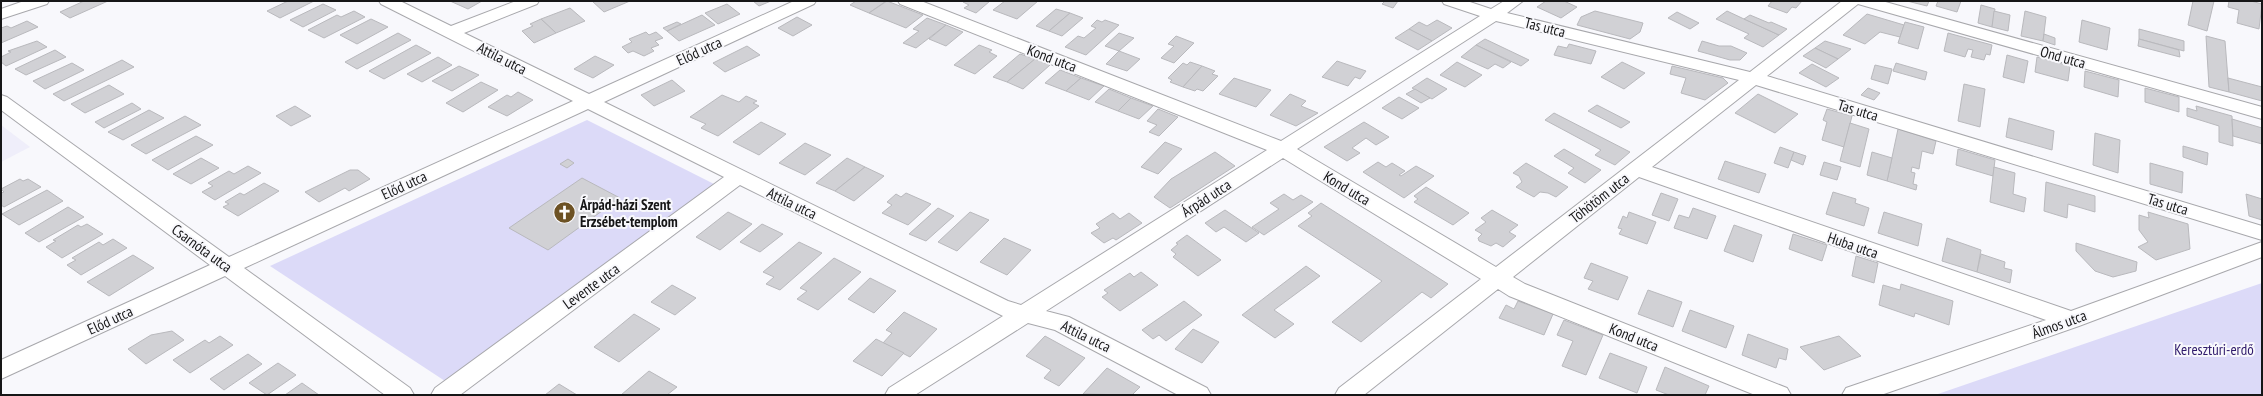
<svg xmlns="http://www.w3.org/2000/svg" width="2263" height="396" viewBox="0 0 2263 396" font-family="'PT Sans Narrow',sans-serif">
<style>
.built{fill:#efeefa}
.green{fill:#dcdaf8}
.building{fill:#d1d1d5;stroke:#b9b9bd}
.lines{fill:none;stroke-linecap:round;stroke-linejoin:round}
.minor-casing{stroke:#a8a8ac;stroke-width:2}
.minor{fill:#fff;fill-rule:evenodd}
.labels{text-anchor:middle;dominant-baseline:central;stroke-width:4;stroke-linejoin:round;paint-order:stroke}
.street-label{font-size:15px;fill:#161617;stroke:#f8f8fc}
.poi-label{font-size:15px;font-weight:bold;fill:#161617;stroke:#f8f8fc;text-anchor:start}
.park-label{font-size:15px;fill:#2f1a6b;stroke:#f8f8fc}
</style>
<rect width="100%" height="100%" fill="#f8f8fc"/>
<polygon class="built" points="1,125 30,147 1,162"/>
<g class="green">
<polygon points="587,120 720,187 448,383 270,266"/>
<polygon points="2262,283 2262,395 1935,395"/>
</g>
<g class="building">
<polygon points="84,1 108,1 70,18 60,12"/>
<polygon points="288,1 314,1 280,18 267,11"/>
<polygon points="450,1 482,1 468,9"/>
<polygon points="592,1 630,1 604,12"/>
<polygon points="753,1 771,1 759,6"/>
<polygon points="856,1 886,1 869,13 850,5"/>
<polygon points="887,1 923,15 906,28 869,13"/>
<polygon points="964,1 990,1 976,13 964,8 969,5 963,2"/>
<polygon points="1005,1 1038,1 1017,19 993,10"/>
<polygon points="1382,1 1398,1 1393,8 1382,4 1384,2"/>
<polygon points="1546,1 1564,1 1577,7 1561,18 1537,7"/>
<polygon points="1772,1 1802,1 1796,8 1792,7 1787,13 1768,6"/>
<polygon points="1907,1 1929,1 1927,6"/>
<polygon points="1938,1 1961,1 1957,12 1936,6"/>
<polygon points="2193,1 2214,1 2207,31 2188,25"/>
<polygon points="2229,1 2251,1 2262,4 2259,29 2237,23 2239,10 2228,7"/>
<polygon points="323,4 336,10 303,27 290,20"/>
<polygon points="727,4 740,14 718,24 705,13"/>
<polygon points="1981,5 1995,9 1992,27 1978,23"/>
<polygon points="570,8 585,21 556,33 541,19"/>
<polygon points="1056,9 1070,13 1049,31 1036,26"/>
<polygon points="354,11 365,17 324,38 308,30 337,15 341,17"/>
<polygon points="1595,11 1643,23 1640,32 1630,39 1577,25 1581,17"/>
<polygon points="1727,11 1744,19 1779,35 1763,47 1744,38 1749,34 1716,19"/>
<polygon points="1994,11 2010,15 2008,31 1992,27"/>
<polygon points="2025,11 2046,17 2043,41 2021,36"/>
<polygon points="1677,12 1699,23 1690,29 1668,18"/>
<polygon points="1070,13 1083,18 1062,36 1049,31"/>
<polygon points="1867,14 1904,25 1900,37 1880,32 1865,44 1843,35"/>
<polygon points="702,15 715,25 679,41 667,31"/>
<polygon points="1750,15 1769,23 1771,22 1787,29 1779,35 1744,19"/>
<polygon points="797,17 812,25 793,36 778,28"/>
<polygon points="927,18 946,25 916,48 903,43 919,31 913,29"/>
<polygon points="371,19 388,27 357,44 340,35"/>
<polygon points="541,19 556,33 534,43 522,31 533,26 530,24"/>
<polygon points="1097,20 1102,22 1105,20 1119,25 1086,55 1065,47 1078,36 1084,38 1096,28 1091,26"/>
<polygon points="1437,20 1452,28 1432,41 1409,29 1419,22 1427,26"/>
<polygon points="2082,20 2110,28 2107,50 2079,42"/>
<polygon points="27,21 38,27 1,43 1,28 7,26 11,28"/>
<polygon points="677,22 681,24 667,31 663,28"/>
<polygon points="1905,22 1924,27 1918,49 1898,43"/>
<polygon points="946,25 963,32 946,46 929,39"/>
<polygon points="1409,29 1432,41 1418,50 1395,38"/>
<polygon points="2139,29 2184,41 2184,51 2139,39"/>
<polygon points="646,32 649,35 656,32 663,38 655,41 659,45 651,48 654,51 644,56 633,51 628,53 622,47 632,42 629,39"/>
<polygon points="398,33 411,40 357,69 345,62"/>
<polygon points="1119,33 1134,38 1119,51 1105,46"/>
<polygon points="1948,33 1992,45 1990,55 1986,54 1984,60 1971,57 1973,50 1968,49 1965,57 1944,51"/>
<polygon points="2044,34 2055,38 2055,45 2043,41"/>
<polygon points="1176,36 1194,43 1174,63 1161,58 1174,46 1168,44"/>
<polygon points="2206,36 2225,41 2229,92 2209,87"/>
<polygon points="1485,39 1529,60 1521,66 1476,45"/>
<polygon points="2139,39 2179,50 2180,57 2138,46"/>
<polygon points="37,41 47,47 6,66 1,62 1,57 11,52 8,51"/>
<polygon points="1702,41 1719,46 1731,46 1747,53 1740,60 1730,60 1698,51"/>
<polygon points="1825,41 1851,49 1838,59 1815,48"/>
<polygon points="1569,44 1596,51 1591,64 1554,55 1558,46 1567,48"/>
<polygon points="416,45 431,53 384,79 369,71"/>
<polygon points="979,45 992,50 989,52 997,56 975,74 954,65"/>
<polygon points="1476,45 1511,62 1503,68 1495,64 1488,69 1461,57"/>
<polygon points="747,46 760,55 725,72 713,63"/>
<polygon points="1815,48 1838,59 1826,68 1803,56"/>
<polygon points="55,50 66,57 26,75 15,69"/>
<polygon points="1119,51 1140,59 1127,71 1106,64"/>
<polygon points="1020,54 1035,59 1007,82 993,77"/>
<polygon points="2007,55 2028,61 2024,83 2003,77"/>
<polygon points="595,56 614,65 593,78 574,69"/>
<polygon points="438,57 452,65 422,82 407,74"/>
<polygon points="2037,57 2070,66 2068,81 2035,72"/>
<polygon points="1035,59 1050,65 1023,89 1007,82"/>
<polygon points="122,60 134,67 64,101 53,94"/>
<polygon points="1337,61 1366,71 1360,79 1355,77 1348,86 1322,77"/>
<polygon points="1190,62 1202,66 1183,87 1170,82 1172,80 1168,78 1183,63 1187,65"/>
<polygon points="1457,62 1482,75 1465,87 1440,75"/>
<polygon points="1622,62 1645,73 1624,89 1601,77"/>
<polygon points="72,63 84,70 45,89 33,81"/>
<polygon points="1896,63 1927,72 1925,80 1893,71"/>
<polygon points="1812,64 1839,78 1826,87 1799,73"/>
<polygon points="1875,65 1892,69 1888,84 1871,79"/>
<polygon points="459,66 479,75 452,91 432,81"/>
<polygon points="1202,66 1215,71 1212,74 1218,76 1203,91 1197,89 1195,91 1183,87"/>
<polygon points="1672,66 1723,78 1728,83 1705,100 1681,93 1686,78 1670,74"/>
<polygon points="1060,70 1081,78 1066,91 1045,83"/>
<polygon points="2085,71 2119,80 2118,97 2084,87"/>
<polygon points="1081,78 1104,86 1089,100 1066,91"/>
<polygon points="1234,78 1271,90 1256,107 1219,94"/>
<polygon points="1427,78 1447,89 1432,99 1412,88"/>
<polygon points="2228,78 2262,87 2262,101 2229,92"/>
<polygon points="672,80 685,91 654,106 641,95"/>
<polygon points="481,82 498,90 463,112 446,103"/>
<polygon points="1964,84 1985,89 1980,127 1958,121"/>
<polygon points="109,85 124,94 85,113 71,104"/>
<polygon points="1868,88 1880,93 1874,100 1861,95"/>
<polygon points="2145,88 2179,97 2179,112 2145,102"/>
<polygon points="1109,89 1131,98 1118,111 1095,102"/>
<polygon points="1415,89 1430,98 1421,103 1406,94"/>
<polygon points="518,92 533,100 507,116 488,107 507,95 511,97"/>
<polygon points="1290,94 1306,101 1301,106 1318,113 1296,126 1270,115"/>
<polygon points="1758,94 1798,114 1775,133 1735,113"/>
<polygon points="722,95 739,102 746,96 757,101 753,103 759,106 718,136 701,128 706,124 690,117"/>
<polygon points="1399,97 1419,108 1402,119 1382,108"/>
<polygon points="1131,98 1153,106 1139,119 1118,111"/>
<polygon points="132,103 141,109 104,128 95,122"/>
<polygon points="1597,105 1630,122 1621,128 1588,111"/>
<polygon points="295,106 311,116 291,126 276,116"/>
<polygon points="2196,106 2232,116 2233,146 2219,142 2219,126 2187,116 2187,108 2197,111"/>
<polygon points="1158,109 1178,117 1159,136 1149,132 1157,125 1147,121"/>
<polygon points="1827,109 1852,116 1844,147 1822,140 1827,122 1823,120"/>
<polygon points="149,110 164,118 123,140 108,132"/>
<polygon points="1554,113 1630,152 1615,165 1595,155 1601,150 1545,120"/>
<polygon points="185,116 201,125 146,154 131,145"/>
<polygon points="2009,118 2054,131 2052,150 2006,137"/>
<polygon points="2232,119 2262,128 2262,144 2233,136"/>
<polygon points="761,122 786,134 759,155 733,142"/>
<polygon points="1364,122 1389,137 1376,145 1366,138 1352,148 1360,153 1347,161 1324,147"/>
<polygon points="1850,123 1869,129 1860,167 1840,161"/>
<polygon points="1898,129 1936,141 1933,154 1922,151 1919,169 1912,167 1911,172 1915,173 1913,184 1917,185 1916,190 1887,181"/>
<polygon points="2095,133 2120,140 2118,173 2093,165"/>
<polygon points="196,136 213,145 168,170 152,160"/>
<polygon points="1165,142 1182,149 1158,174 1141,167"/>
<polygon points="805,143 831,155 805,175 779,163"/>
<polygon points="2183,146 2208,153 2207,165 2183,157"/>
<polygon points="1780,147 1794,152 1788,168 1774,163"/>
<polygon points="1564,149 1601,170 1585,183 1568,173 1574,168 1554,156"/>
<polygon points="1958,149 1995,160 1993,176 1956,165"/>
<polygon points="1215,152 1235,166 1170,208 1154,197 1171,179"/>
<polygon points="1794,152 1806,156 1803,165 1791,160"/>
<polygon points="1872,152 1892,158 1887,181 1867,175"/>
<polygon points="201,158 219,168 191,184 173,174"/>
<polygon points="847,158 865,167 835,191 816,183"/>
<polygon points="568,159 574,163 567,168 560,164"/>
<polygon points="1725,161 1766,174 1759,193 1718,179"/>
<polygon points="1378,162 1386,167 1392,163 1405,171 1399,175 1401,176 1416,166 1434,176 1404,198 1363,172"/>
<polygon points="1824,162 1841,167 1837,180 1820,175"/>
<polygon points="1526,163 1568,187 1556,197 1548,193 1540,192 1534,197 1516,187 1522,182 1519,176 1513,173"/>
<polygon points="2150,163 2183,172 2182,193 2150,184"/>
<polygon points="248,166 261,173 215,200 202,192 213,186 208,183 229,171 234,174"/>
<polygon points="865,167 884,176 854,201 835,191"/>
<polygon points="1994,167 2015,173 2013,194 2026,198 2024,212 1990,202"/>
<polygon points="350,170 358,170 370,179 349,191 345,188 319,202 305,192"/>
<polygon points="582,178 620,198 548,250 509,228"/>
<polygon points="20,179 23,181 28,179 41,187 4,207 1,205 1,193 4,192 1,189"/>
<polygon points="2046,182 2095,196 2095,212 2068,204 2067,218 2044,211"/>
<polygon points="264,183 279,191 238,216 223,207 229,204 225,202 240,193 244,195"/>
<polygon points="1426,187 1469,213 1453,225 1414,202 1418,199 1414,196"/>
<polygon points="47,190 63,201 19,225 2,214"/>
<polygon points="1833,192 1856,199 1855,203 1869,208 1864,226 1826,214"/>
<polygon points="906,193 931,204 908,225 882,213 892,205 887,202 896,194 901,197"/>
<polygon points="1661,193 1678,199 1669,221 1652,215"/>
<polygon points="1284,194 1293,200 1301,195 1313,202 1264,235 1252,227 1279,209 1270,203"/>
<polygon points="2246,194 2262,199 2262,220 2249,216"/>
<polygon points="1321,203 1448,284 1431,298 1422,292 1361,342 1332,322 1382,281 1298,226 1312,216 1308,213"/>
<polygon points="68,207 84,217 39,242 25,233"/>
<polygon points="938,208 954,216 926,241 909,234"/>
<polygon points="1693,208 1716,216 1707,239 1674,228 1679,215 1689,218"/>
<polygon points="1225,210 1259,233 1246,242 1224,227 1216,232 1205,223"/>
<polygon points="1492,210 1518,225 1509,232 1516,236 1503,247 1496,243 1491,246 1479,241 1478,238 1482,234 1475,230 1486,222 1481,218"/>
<polygon points="728,212 752,224 720,250 696,237"/>
<polygon points="970,212 989,220 957,251 938,242"/>
<polygon points="1629,212 1656,222 1647,244 1619,234 1622,229 1618,228 1623,216 1627,218"/>
<polygon points="1884,212 1922,224 1918,246 1878,233"/>
<polygon points="2148,212 2188,224 2190,249 2156,260 2138,247 2148,242 2139,230 2139,215 2149,218"/>
<polygon points="1113,213 1120,219 1129,213 1142,223 1116,240 1113,238 1104,243 1091,233 1100,228 1096,224"/>
<polygon points="87,224 103,234 62,258 46,247 56,241 53,240 78,225 81,227"/>
<polygon points="762,224 783,234 760,252 740,242"/>
<polygon points="1734,225 1762,235 1753,262 1724,251"/>
<polygon points="1793,234 1827,245 1822,261 1789,249"/>
<polygon points="1187,235 1221,260 1198,276 1173,257 1176,254 1171,250 1178,244 1176,243"/>
<polygon points="1004,238 1031,250 1007,275 980,262"/>
<polygon points="1947,238 1981,250 1977,272 1942,261"/>
<polygon points="113,239 127,248 81,275 67,265 76,260 72,258 99,242 103,245"/>
<polygon points="799,242 822,253 780,290 766,284 774,277 763,272"/>
<polygon points="2076,243 2137,262 2136,271 2113,277 2095,271 2076,251"/>
<polygon points="1981,254 2005,262 2004,268 2012,270 2010,283 1977,272"/>
<polygon points="133,255 154,268 109,296 87,282"/>
<polygon points="1856,256 1878,263 1874,283 1852,276"/>
<polygon points="834,258 861,272 818,310 797,299 807,291 800,288"/>
<polygon points="1591,263 1628,277 1618,300 1588,289 1593,281 1584,278"/>
<polygon points="1306,266 1320,276 1274,310 1294,324 1275,338 1242,315"/>
<polygon points="1141,272 1158,285 1120,311 1102,297 1108,293 1104,290 1130,273 1134,277"/>
<polygon points="870,278 896,291 874,313 848,299"/>
<polygon points="1901,284 1953,301 1949,325 1915,313 1914,317 1879,305 1883,285 1900,290"/>
<polygon points="672,285 696,298 675,315 651,302"/>
<polygon points="1648,290 1682,302 1673,327 1638,314"/>
<polygon points="1184,301 1202,315 1166,341 1159,335 1153,339 1142,330"/>
<polygon points="1518,301 1553,314 1544,335 1499,318 1506,305 1514,309"/>
<polygon points="1690,310 1734,326 1726,348 1682,331"/>
<polygon points="904,312 937,329 910,357 883,343 892,333 886,330"/>
<polygon points="634,314 660,329 619,362 594,347"/>
<polygon points="1564,320 1603,335 1586,375 1562,366 1573,341 1557,335"/>
<polygon points="1193,329 1219,342 1202,363 1175,349"/>
<polygon points="172,331 184,340 146,364 128,349 151,335"/>
<polygon points="1748,334 1788,349 1786,360 1779,358 1776,368 1742,355"/>
<polygon points="220,336 233,345 190,373 173,360 205,340 209,343"/>
<polygon points="1045,336 1085,358 1059,386 1044,378 1051,370 1026,356"/>
<polygon points="1839,336 1861,356 1824,370 1800,347"/>
<polygon points="876,339 904,353 882,376 853,361"/>
<polygon points="1610,353 1647,367 1637,393 1599,378"/>
<polygon points="248,354 262,364 224,390 210,379"/>
<polygon points="278,363 296,375 267,395 249,383"/>
<polygon points="1665,367 1709,386 1705,395 1669,395 1656,390"/>
<polygon points="1107,368 1140,387 1132,395 1083,394"/>
<polygon points="649,371 677,387 667,395 621,395"/>
<polygon points="302,383 319,395 285,395"/>
<polygon points="559,384 577,395 545,395"/>
</g>
<g class="lines">
<defs>
<g id="minor">
<polygon points="24,1 49,1 47,4 1,19 1,9"/>
<path d="M379,1h21l51,25 65,-25h23l-2,3 -73,29 125,61 205,-93h22l-2,3 -210,98 404,199 13,4 246,-155 -367,-146 -2,-3h23l360,140 199,-125 -36,-12 -2,-3h25l24,8 13,-8h19l-16,12 243,59 92,-71h40l380,106v12l-404,-115 -91,72 495,150v14l-506,-155 -104,82 419,144 191,-69v15l-183,69 -198,69h-39l4,-7 200,-68 -407,-143 -126,100 12,7 262,104 4,7h-36l-246,-99 -11,-7 -134,106h-29l4,-7 142,-109 -198,-121 -237,153 23,6 138,71 4,7h-33l-123,-65 -27,-7 -113,72h-30l4,-7 114,-72 -263,-131 -280,210h-29l4,-7 289,-211 -136,-68 -344,159 166,120 4,7h-29l-160,-119 -224,103v-19l209,-95 -209,-155v-15l6,2 222,160 344,-156 -192,-97zM1496,21l243,59 -243,187 -199,-118z"/>
</g>
</defs>
<use href="#minor" class="minor-casing"/>
<use href="#minor" class="minor"/>
</g>
<defs>
<symbol id="church-disc" viewBox="-11 -11 22 22"><circle r="9.5" fill="#6d5224" stroke="#f8f8fc"/><path d="M-1.2-6h2.4v3.5h3.3v2.4h-3.3V6h-2.4V-.1h-3.3v-2.4h3.3Z" fill="#fff"/></symbol>
</defs>
<g fill-rule="evenodd">
<use href="#church-disc" x="552" y="200" width="25" height="25"/>
</g>
<g class="labels">
<g class="street-label">
<text transform="translate(1545 27) rotate(14)">Tas utca</text>
<text transform="translate(699 51) rotate(-25)">Előd utca</text>
<text transform="translate(2063 57) rotate(16)">Ond utca</text>
<text transform="translate(502 58) rotate(27)">Attila utca</text>
<text transform="translate(1052 58) rotate(21)">Kond utca</text>
<text transform="translate(1858 110) rotate(17)">Tas utca</text>
<text transform="translate(404 185) rotate(-25)">Előd utca</text>
<text transform="translate(1347 188) rotate(31)">Kond utca</text>
<text transform="translate(1206 198) rotate(-33)">Árpád utca</text>
<text transform="translate(1599 198) rotate(-38)">Töhötöm utca</text>
<text transform="translate(792 203) rotate(26)">Attila utca</text>
<text transform="translate(2168 204) rotate(17)">Tas utca</text>
<text transform="translate(1853 245) rotate(19)">Huba utca</text>
<text transform="translate(202 248) rotate(36)">Csarnóta utca</text>
<text transform="translate(591 286) rotate(-36)">Levente utca</text>
<text transform="translate(110 320) rotate(-25)">Előd utca</text>
<text transform="translate(2059 324) rotate(-20)">Álmos utca</text>
<text transform="translate(1086 336) rotate(26)">Attila utca</text>
<text transform="translate(1634 337) rotate(22)">Kond utca</text>
</g>
<g class="poi-label">
<text x="580" y="204">Árpád-házi Szent<tspan x="580" dy="17">Erzsébet-templom</tspan></text>
</g>
<g class="park-label">
<text x="2214" y="349">Keresztúri-erdő</text>
</g>
</g>
<rect width="2263" height="396" fill="none" stroke="#161617" stroke-width="4"/>
</svg>
